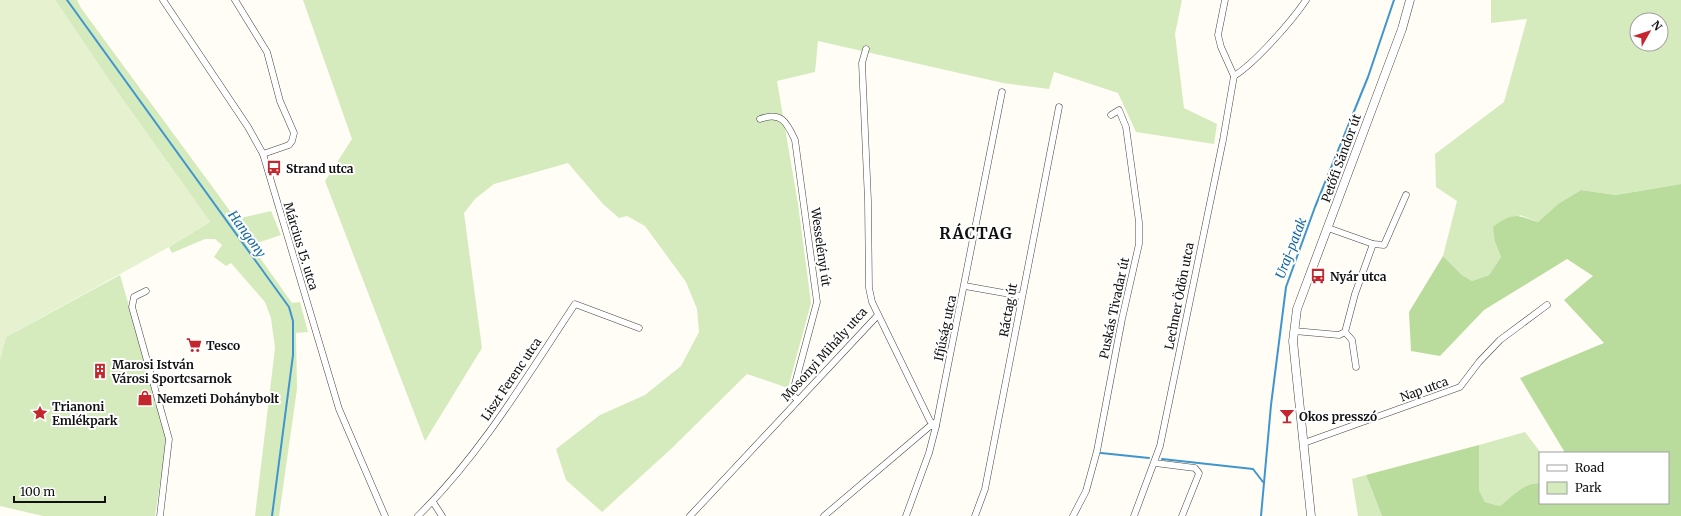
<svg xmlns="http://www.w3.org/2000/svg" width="1681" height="516" viewBox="0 0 1681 516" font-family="Merriweather,serif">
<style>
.green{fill:#d5ebbd;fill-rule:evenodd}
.forest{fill:#b9dc9c}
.pitch{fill:#e6f2cf}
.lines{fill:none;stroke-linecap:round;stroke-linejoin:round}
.stream{stroke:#3f96cf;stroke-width:2}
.minor-casing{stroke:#444;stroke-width:7}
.tertiary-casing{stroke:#444;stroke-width:9}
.minor{stroke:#fff;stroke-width:6}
.tertiary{stroke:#fff;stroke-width:8}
.labels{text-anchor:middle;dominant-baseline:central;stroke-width:4;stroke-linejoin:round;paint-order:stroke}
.street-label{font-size:12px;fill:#111;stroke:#fff}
.poi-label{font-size:12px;font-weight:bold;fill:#111;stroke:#fff;text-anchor:start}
.water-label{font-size:13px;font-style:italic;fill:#1768a6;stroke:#fff}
.district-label{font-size:16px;font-weight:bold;letter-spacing:1px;fill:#111;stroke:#fff}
</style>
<rect width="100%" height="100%" fill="#fffdf5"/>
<g class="green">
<polygon points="55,0 77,0 81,8 236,219 271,211 281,235 251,245 292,303 300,302 308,332 296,333 297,389 279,516 255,516 275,348 271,318 265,302 231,263 226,266 214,257 222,245 215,239 205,239 172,253 169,247 210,222 111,83"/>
<polygon points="303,0 1182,0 1175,34 1184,108 1217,124 1214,144 1136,132 1118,93 1054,72 1049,89 1003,83 818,41 815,72 777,81 798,204 811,303 788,388 747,374 672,448 602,512 566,480 556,449 600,415 645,395 681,366 699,332 697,309 686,282 645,226 627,216 619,218 603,204 568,163 494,184 475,199 464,213 482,348 425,441 325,181 352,139"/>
<path d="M1491,0h190v184l-65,11 -35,-5 -23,14 -20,18 -18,-7 -25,27 6,15 -12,18 -17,6 -10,-6 -19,-19 14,-55 -21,-14 -1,-33 69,-52 23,-83 -36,4zM1637,20h24v24h-24z"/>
<polygon points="120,275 166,434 166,444 155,516 43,516 0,506 0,359 6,337"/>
<path d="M1525,432l16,21 -1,30c-17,0 -28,13 -40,23l-15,-4 -6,-12v-45z"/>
<polygon points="1366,475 1382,516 1358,516 1352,479"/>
</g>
<path class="forest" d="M1681,184v332h-299l-16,-41 113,-30v45l6,12 15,4c12,-10 23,-23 40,-23v20h128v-50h-105l1,-2 -44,-73 84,-35 -40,-43 29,-24 -26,-17 -83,51 -44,46 -29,-5 -2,-39 34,-56 19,19 10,6 17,-6 12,-18 -6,-15 -2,-15c19,-15 25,-12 45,-5l20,-18 23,-14 35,5z"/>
<polygon class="pitch" points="0,0 55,0 111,83 210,222 169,247 6,337 0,359"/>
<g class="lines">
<g class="stream">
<polyline points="67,0 289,307 293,321 293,355 272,516"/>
<polyline points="1101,453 1149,458"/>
<polyline points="1162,459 1253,469 1263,482"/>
<polyline points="1261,516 1271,405 1286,287 1315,207 1368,77 1394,0"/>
</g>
<defs>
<g id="minor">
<polyline points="163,0 248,127 263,154 339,409 385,516"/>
<polyline points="235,0 267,52 280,101 294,133 292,141 289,145 263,154"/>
<polyline points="1225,0 1218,35 1221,47 1234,76"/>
<polyline points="866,49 862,63 868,201 869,288 872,302 930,421 936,426 929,453 906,516"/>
<path d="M1234,76c21,-13 58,-55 72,-76"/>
<path d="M760,119c22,-8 27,4 35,21l22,162 -25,93 6,5"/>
<polyline points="1328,228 1373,244 1384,245 1406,195"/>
<polyline points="965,286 1021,296"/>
<polyline points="146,291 134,297 132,307 169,439 160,516"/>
<polyline points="1294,331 1339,335 1345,332 1355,294 1373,244"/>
<polyline points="1345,332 1352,340 1356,367"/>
<polyline points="1304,443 1460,387 1479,362 1500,340 1547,305"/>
<polyline points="1155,463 1195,468 1199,473 1198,476 1182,516"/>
<polyline points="433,502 442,516"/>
<path d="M418,516c63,-62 109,-140 157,-212l64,24"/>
<polyline points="690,516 878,315"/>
<polyline points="824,516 930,426 936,426 1002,92"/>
<polyline points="975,516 985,489 1059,107"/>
<polyline points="1073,516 1086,491 1097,451 1122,319 1139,244 1139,222 1126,127 1119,110 1111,115"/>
<polyline points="1134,516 1160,446 1223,140 1234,76"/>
</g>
<polyline id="tertiary" points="1311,516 1293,341 1297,309 1402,29 1410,0"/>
</defs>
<use href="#minor" class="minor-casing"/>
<use href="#tertiary" class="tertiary-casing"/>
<use href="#minor" class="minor"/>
<use href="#tertiary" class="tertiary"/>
</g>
<defs>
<symbol id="bus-bare" viewBox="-9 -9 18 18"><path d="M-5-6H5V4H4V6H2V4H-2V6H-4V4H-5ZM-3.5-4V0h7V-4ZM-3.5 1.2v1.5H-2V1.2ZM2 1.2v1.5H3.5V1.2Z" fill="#c4262e" stroke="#fff" stroke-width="2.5" paint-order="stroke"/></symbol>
<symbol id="supermarket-bare" viewBox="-9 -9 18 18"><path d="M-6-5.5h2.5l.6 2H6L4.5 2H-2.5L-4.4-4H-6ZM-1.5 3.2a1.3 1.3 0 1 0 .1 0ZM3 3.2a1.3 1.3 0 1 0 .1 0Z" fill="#c4262e" stroke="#fff" stroke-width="2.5" paint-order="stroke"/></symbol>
<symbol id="building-bare" viewBox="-9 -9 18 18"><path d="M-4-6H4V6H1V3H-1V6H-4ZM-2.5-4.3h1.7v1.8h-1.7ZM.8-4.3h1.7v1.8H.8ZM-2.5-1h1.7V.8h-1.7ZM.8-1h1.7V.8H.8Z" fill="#c4262e" stroke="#fff" stroke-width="2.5" paint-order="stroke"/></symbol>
<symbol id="shop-bare" viewBox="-9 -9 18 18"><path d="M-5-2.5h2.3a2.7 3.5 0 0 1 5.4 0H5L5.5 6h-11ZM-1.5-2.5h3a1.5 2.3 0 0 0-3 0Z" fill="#c4262e" stroke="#fff" stroke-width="2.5" paint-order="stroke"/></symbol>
<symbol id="sight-bare" viewBox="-9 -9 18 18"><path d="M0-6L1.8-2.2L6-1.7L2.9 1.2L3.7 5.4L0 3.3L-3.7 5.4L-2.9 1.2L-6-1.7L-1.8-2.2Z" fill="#c4262e" stroke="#fff" stroke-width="2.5" paint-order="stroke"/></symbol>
<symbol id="bar-bare" viewBox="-9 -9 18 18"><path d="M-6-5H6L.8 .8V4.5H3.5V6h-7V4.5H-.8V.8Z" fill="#c4262e" stroke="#fff" stroke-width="2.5" paint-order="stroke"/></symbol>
</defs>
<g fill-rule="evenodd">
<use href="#bus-bare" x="263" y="157" width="22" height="22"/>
<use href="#bus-bare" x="1307" y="265" width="22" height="22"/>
<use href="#supermarket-bare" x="183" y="334" width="22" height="22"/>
<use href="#building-bare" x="89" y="360" width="22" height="22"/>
<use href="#shop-bare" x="134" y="387" width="22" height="22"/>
<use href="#sight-bare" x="29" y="402" width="22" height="22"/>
<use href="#bar-bare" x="1276" y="405" width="22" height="22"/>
</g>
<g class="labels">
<g class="street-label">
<text transform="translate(1341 158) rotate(-70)">Petőfi Sándor út</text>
<text transform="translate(301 246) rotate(73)">Március 15. utca</text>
<text transform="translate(821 247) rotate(82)">Wesselényi út</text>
<text transform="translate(1179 296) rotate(-79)">Lechner Ödön utca</text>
<text transform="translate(1114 308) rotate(-78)">Puskás Tivadar út</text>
<text transform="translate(1008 310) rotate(-80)">Ráctag út</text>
<text transform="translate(945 328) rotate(-78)">Ifjúság utca</text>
<text transform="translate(824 354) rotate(-48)">Mosonyi Mihály utca</text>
<text transform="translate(511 379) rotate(-56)">Liszt Ferenc utca</text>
<text transform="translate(1424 389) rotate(-20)">Nap utca</text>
</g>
<g class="poi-label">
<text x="286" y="168">Strand utca</text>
<text x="1330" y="276">Nyár utca</text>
<text x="206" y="345">Tesco</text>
<text x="112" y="364">Marosi István<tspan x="112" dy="14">Városi Sportcsarnok</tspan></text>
<text x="157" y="398">Nemzeti Dohánybolt</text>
<text x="52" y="406">Trianoni<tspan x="52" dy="14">Emlékpark</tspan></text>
<text x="1299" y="416">Okos presszó</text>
</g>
<g class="water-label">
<text transform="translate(247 234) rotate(54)">Hangony</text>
<text transform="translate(1291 248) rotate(-69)">Uraj-patak</text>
</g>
<g class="district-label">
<text x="976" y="233">RÁCTAG</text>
</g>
</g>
<rect x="1539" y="452" width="130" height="52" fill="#ffffff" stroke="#a0a0a0"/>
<rect x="1547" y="465" width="20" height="6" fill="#ffffff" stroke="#a0a0a0"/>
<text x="1575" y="472" font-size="12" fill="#111111">Road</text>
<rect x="1547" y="482" width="20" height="12" fill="#d5ebbd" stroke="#a0a0a0"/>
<text x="1575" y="492" font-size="12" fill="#111111">Park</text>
<g transform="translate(1649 32) rotate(51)"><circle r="19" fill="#ffffff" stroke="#a0a0a0"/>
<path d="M0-3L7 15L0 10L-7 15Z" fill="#c4262e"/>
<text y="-6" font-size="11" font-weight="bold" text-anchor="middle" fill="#111111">N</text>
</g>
<path d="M14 496v6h91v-6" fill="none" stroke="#111111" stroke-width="2"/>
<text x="20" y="496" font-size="12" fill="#111111" stroke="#ffffff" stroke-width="3" paint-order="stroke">100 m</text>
</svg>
